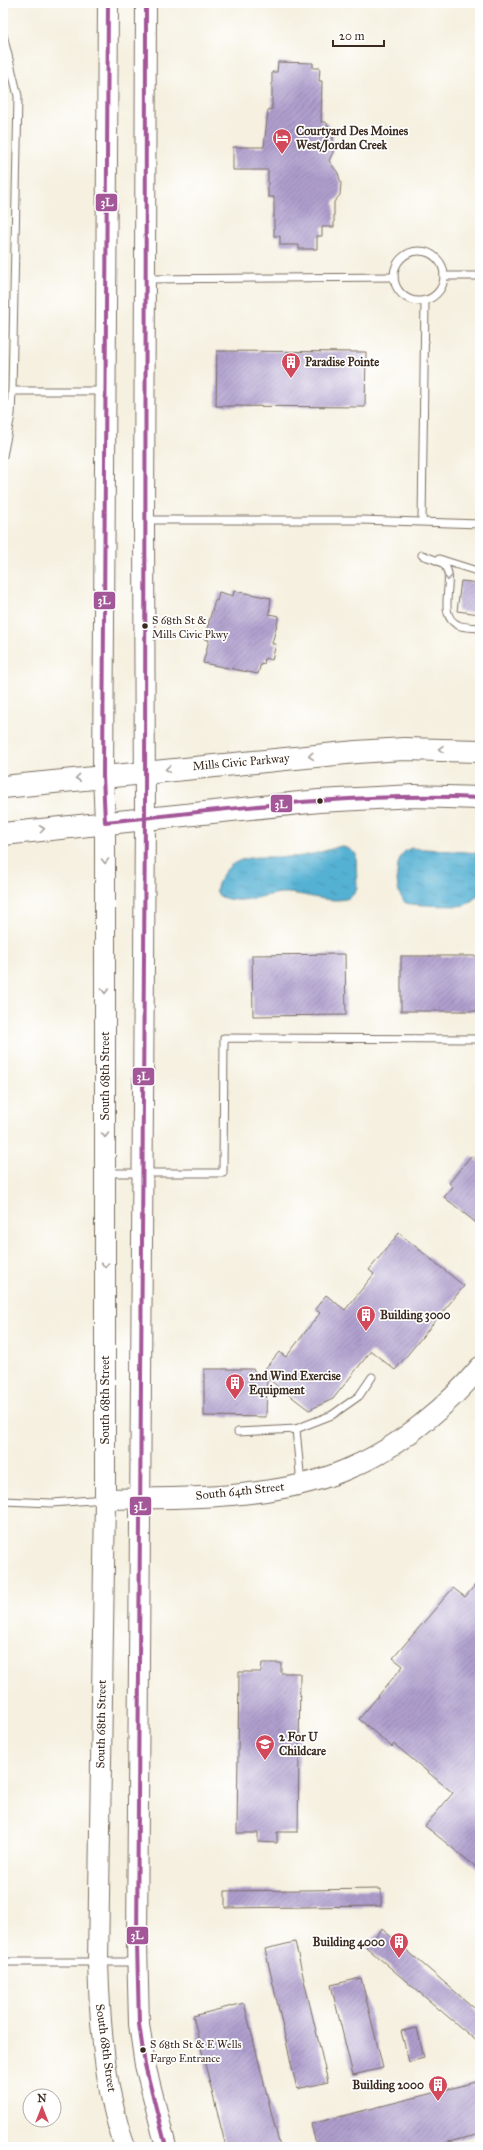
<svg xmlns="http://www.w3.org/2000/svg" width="483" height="2150" viewBox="0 0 483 2150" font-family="'IM FELL Great Primer',serif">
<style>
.water{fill:url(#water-ripples);stroke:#486e78}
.building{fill:url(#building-hatch)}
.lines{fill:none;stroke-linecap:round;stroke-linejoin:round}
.lane-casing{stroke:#7c6f62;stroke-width:9}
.secondary-casing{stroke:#7c6f62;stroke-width:22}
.primary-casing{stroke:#7c6f62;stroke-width:24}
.lane{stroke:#fff;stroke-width:7}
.secondary{stroke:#fff;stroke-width:20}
.primary{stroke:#fff;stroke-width:22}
.bus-1-casing{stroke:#fff;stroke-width:7}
.bus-1{stroke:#a35798;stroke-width:4}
.oneway{stroke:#a79f9a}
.bus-dot{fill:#3b2a1e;stroke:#fff;stroke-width:1.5}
.labels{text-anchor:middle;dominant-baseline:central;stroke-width:3.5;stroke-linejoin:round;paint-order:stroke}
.bus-label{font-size:11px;fill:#3b2a1e;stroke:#fff;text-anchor:start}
.poi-label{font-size:12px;font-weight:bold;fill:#3b2a1e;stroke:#fff;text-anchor:start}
.street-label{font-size:12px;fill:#3b2a1e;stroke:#fff}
.line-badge{stroke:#fff;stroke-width:1.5}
.badge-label{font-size:11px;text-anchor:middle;font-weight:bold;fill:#fff}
</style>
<defs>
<pattern id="water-ripples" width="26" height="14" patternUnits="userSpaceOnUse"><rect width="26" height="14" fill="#55b1d3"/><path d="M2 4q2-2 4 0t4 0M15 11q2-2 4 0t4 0" fill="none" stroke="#4890ab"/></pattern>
<pattern id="building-hatch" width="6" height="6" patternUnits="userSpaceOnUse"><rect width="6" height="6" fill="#ae9ecd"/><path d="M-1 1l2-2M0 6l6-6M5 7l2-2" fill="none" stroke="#8f81a6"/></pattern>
</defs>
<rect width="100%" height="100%" fill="#fff"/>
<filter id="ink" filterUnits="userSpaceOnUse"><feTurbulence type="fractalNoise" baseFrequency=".025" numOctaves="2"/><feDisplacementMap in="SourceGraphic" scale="8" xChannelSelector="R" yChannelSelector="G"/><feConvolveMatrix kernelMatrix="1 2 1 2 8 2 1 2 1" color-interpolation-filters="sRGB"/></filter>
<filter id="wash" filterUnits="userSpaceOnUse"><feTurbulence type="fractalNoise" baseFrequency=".012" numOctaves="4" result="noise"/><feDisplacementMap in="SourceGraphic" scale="16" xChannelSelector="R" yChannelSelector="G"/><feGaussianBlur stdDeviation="0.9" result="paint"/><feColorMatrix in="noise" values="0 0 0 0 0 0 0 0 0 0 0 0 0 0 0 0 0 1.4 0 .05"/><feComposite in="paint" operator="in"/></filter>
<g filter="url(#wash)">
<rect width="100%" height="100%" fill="#f5f0df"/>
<g class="water">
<path d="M341,846l8,3 7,5 1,35c-3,5 -6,9 -11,10 -19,4 -40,-5 -58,-6 -23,-1 -44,14 -69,3l-3,-6c12,-40 41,-32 73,-33 18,0 35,-6 52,-11z"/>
<path d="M411,848l69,5v40c-4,4 -9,9 -15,12 -6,2 -54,0 -59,-2 -11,-7 -11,-37 -5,-47 2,-4 6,-6 10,-8z"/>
</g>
<g id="blocks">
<g class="building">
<polygon points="278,62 313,63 313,68 320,68 319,81 322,81 321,122 326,122 333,135 333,152 329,161 338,173 341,183 340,195 334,202 334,227 322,227 322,236 317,236 317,249 299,249 299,245 280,245 280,236 274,236 274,197 268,197 268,170 233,170 233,147 264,147 268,110 272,109 272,72 277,72"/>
<polygon points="217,351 366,352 365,407 216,406"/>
<polygon points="461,581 480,583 480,614 457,611"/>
<polygon points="234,591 271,598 269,614 279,616 272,644 276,644 272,660 265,658 264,664 261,663 258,674 203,663 209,640 204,639 215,600 217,601 219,592 233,596"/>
<polygon points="345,954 346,1015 253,1016 252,955"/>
<rect x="401" y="956" width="79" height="55"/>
<polygon points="471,1156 480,1163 480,1226 444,1197 453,1187 449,1183"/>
<polygon points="399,1233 464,1286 395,1370 371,1351 333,1399 309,1410 267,1378 266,1417 204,1416 204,1369 253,1369 259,1376 279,1352 286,1357 320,1313 315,1309 326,1295 345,1310 374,1274 369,1270"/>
<polygon points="480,1579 480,1870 425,1826 453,1793 394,1744 392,1747 359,1719 403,1666 393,1658 453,1588 465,1597"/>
<polygon points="262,1663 281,1663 281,1673 300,1673 298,1832 277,1832 277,1843 258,1842 258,1833 237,1833 239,1672 261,1672"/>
<polygon points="381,1889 381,1906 225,1908 225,1891"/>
<polygon points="382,1929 480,2013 480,2044 366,1947"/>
<polygon points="295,1942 328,2082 297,2089 265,1949"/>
<polygon points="361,1978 383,2068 353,2075 331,1985"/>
<polygon points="244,2003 280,2147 226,2147 193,2016"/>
<polygon points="417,2028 424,2058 409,2062 401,2031"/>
<polygon points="480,2081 480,2134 429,2147 317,2147 311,2124"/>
</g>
</g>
</g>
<g filter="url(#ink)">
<use href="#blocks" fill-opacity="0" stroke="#7c6f62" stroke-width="1"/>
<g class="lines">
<defs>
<g id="lane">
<polyline points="3,35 18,96 12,391 11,415 3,456"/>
<circle cx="419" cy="276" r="25"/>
<polyline points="444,276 480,276"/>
<polyline points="146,279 394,277"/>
<polyline points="12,391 104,391"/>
<polyline points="146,520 361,520 480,524"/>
<polyline points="422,521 425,300"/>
<path d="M422,555c7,3 17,5 22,10 13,13 -9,50 14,60 6,3 16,2 22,3"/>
<polyline points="439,559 480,572"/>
<polyline points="107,1173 223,1173 224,1038 480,1039"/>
<polyline points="238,1432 296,1429"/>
<polyline points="301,1484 296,1429 332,1415 359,1396 372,1377"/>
<polyline points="3,1501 52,1503 105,1499"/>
<polyline points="3,1962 137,1962"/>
</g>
<g id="secondary">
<path d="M108,3l-5,772 2,47v677l-7,463c2,62 6,127 27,185"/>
<polyline points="146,3 144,520 145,818 137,1944 139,2024 145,2065 166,2147"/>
<path d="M105,1499c53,-1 107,0 160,-8 29,-4 61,-12 87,-24 46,-19 97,-62 128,-100"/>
</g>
<g id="primary">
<polyline points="3,787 356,752 404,749 480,751"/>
<polyline points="3,834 319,801 414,796 480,798"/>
</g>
</defs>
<use href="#lane" class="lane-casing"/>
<use href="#secondary" class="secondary-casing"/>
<use href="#primary" class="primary-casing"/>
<use href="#lane" class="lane"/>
<use href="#secondary" class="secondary"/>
<use href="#primary" class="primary"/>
<defs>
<g id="bus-1">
<path d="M108,3l-5,772 2,47c125,-13 249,-30 375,-24"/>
<polyline points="146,3 145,818 137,1944 139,2024 145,2065 166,2147"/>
</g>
</defs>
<use href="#bus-1" class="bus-1-casing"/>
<use href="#bus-1" class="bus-1"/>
</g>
<defs><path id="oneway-chevron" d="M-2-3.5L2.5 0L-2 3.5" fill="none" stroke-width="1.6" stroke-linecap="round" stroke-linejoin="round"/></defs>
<g class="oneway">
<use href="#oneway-chevron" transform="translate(448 578) rotate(91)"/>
<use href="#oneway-chevron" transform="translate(441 749) rotate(-179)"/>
<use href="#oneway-chevron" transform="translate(311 756) rotate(175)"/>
<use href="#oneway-chevron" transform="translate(168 769) rotate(175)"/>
<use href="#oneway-chevron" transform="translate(78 778) rotate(174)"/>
<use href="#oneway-chevron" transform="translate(42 829) rotate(-7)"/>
<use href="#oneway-chevron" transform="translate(105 861) rotate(90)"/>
<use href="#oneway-chevron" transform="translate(105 991) rotate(90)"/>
<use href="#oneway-chevron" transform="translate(105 1135) rotate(90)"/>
<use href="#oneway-chevron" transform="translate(105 1265) rotate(90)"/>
</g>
</g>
<defs>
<symbol id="hotel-pin" viewBox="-11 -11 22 30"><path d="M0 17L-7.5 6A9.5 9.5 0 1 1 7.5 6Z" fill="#d1495b" stroke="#fff"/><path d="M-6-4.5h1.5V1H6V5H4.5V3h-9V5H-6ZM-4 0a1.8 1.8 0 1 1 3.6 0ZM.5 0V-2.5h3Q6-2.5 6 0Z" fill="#fff"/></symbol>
<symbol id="building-pin" viewBox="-11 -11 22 30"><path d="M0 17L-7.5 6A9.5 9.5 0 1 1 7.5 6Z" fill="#d1495b" stroke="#fff"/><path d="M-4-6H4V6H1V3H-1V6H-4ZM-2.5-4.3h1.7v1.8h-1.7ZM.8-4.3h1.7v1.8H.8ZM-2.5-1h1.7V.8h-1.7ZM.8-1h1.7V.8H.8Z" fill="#fff"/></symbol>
<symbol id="school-pin" viewBox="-11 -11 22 30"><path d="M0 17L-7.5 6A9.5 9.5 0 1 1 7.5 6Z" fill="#d1495b" stroke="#fff"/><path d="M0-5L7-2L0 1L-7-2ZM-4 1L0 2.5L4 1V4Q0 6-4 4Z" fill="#fff"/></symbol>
</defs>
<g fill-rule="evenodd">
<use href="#hotel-pin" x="271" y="127" width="22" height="30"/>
<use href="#building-pin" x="280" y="351" width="22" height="30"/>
<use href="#building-pin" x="355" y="1304" width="22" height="30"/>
<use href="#building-pin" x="224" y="1372" width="22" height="30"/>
<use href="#school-pin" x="254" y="1733" width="22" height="30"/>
<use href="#building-pin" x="388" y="1931" width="22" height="30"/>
<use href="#building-pin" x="427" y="2074" width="22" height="30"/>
</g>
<g class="bus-dot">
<circle cx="145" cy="626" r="3.5"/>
<circle cx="320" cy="801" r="3.5"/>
<circle cx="143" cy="2050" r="3.5"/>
</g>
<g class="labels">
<g class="bus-label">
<text x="152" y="620">S 68th St &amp;<tspan x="152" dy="14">Mills Civic Pkwy</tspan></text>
<text x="150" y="2044">S 68th St &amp; E Wells<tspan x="150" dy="14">Fargo Entrance</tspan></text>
</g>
<g class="poi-label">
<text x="296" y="131">Courtyard Des Moines<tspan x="296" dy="14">West/Jordan Creek</tspan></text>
<text x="305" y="362">Paradise Pointe</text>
<text x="380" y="1315">Building 3000</text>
<text x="249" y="1376">2nd Wind Exercise<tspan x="249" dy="14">Equipment</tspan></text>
<text x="279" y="1737">2 For U<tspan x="279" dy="14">Childcare</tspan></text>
<text x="385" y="1942" text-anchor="end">Building 4000</text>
<text x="424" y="2085" text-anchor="end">Building 2000</text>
</g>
<g class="street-label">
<text transform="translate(241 762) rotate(-5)">Mills Civic Parkway</text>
<text transform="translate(105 1076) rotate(-90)">South 68th Street</text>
<text transform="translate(105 1400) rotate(-90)">South 68th Street</text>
<text transform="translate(240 1491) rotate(-6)">South 64th Street</text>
<text transform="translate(101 1724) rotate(-89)">South 68th Street</text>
<text transform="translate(106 2048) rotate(82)">South 68th Street</text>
</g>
</g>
<g class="line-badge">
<rect x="95" y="193" width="23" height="19" rx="4" fill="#a35798"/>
<rect x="93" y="591" width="23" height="19" rx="4" fill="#a35798"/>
<rect x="270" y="794" width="23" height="19" rx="4" fill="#a35798"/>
<rect x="132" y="1067" width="23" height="19" rx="4" fill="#a35798"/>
<rect x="129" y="1496" width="23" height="20" rx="4" fill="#a35798"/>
<rect x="126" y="1926" width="23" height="19" rx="4" fill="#a35798"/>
</g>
<g class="badge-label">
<text x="107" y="206">3L</text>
<text x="104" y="604">3L</text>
<text x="281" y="808">3L</text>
<text x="143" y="1080">3L</text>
<text x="140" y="1510">3L</text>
<text x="137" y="1939">3L</text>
</g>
<rect width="483" height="2150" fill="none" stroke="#fff" stroke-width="16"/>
<g transform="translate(42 2108)"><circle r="19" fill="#ffffff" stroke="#b1aaa5"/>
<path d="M0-3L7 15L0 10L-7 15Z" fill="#d1495b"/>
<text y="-6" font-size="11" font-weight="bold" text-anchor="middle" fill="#3b2a1e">N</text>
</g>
<path d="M333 40v6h51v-6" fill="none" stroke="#3b2a1e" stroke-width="2"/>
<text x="339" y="40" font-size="12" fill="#3b2a1e" stroke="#ffffff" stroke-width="3" paint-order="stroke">20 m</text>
</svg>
